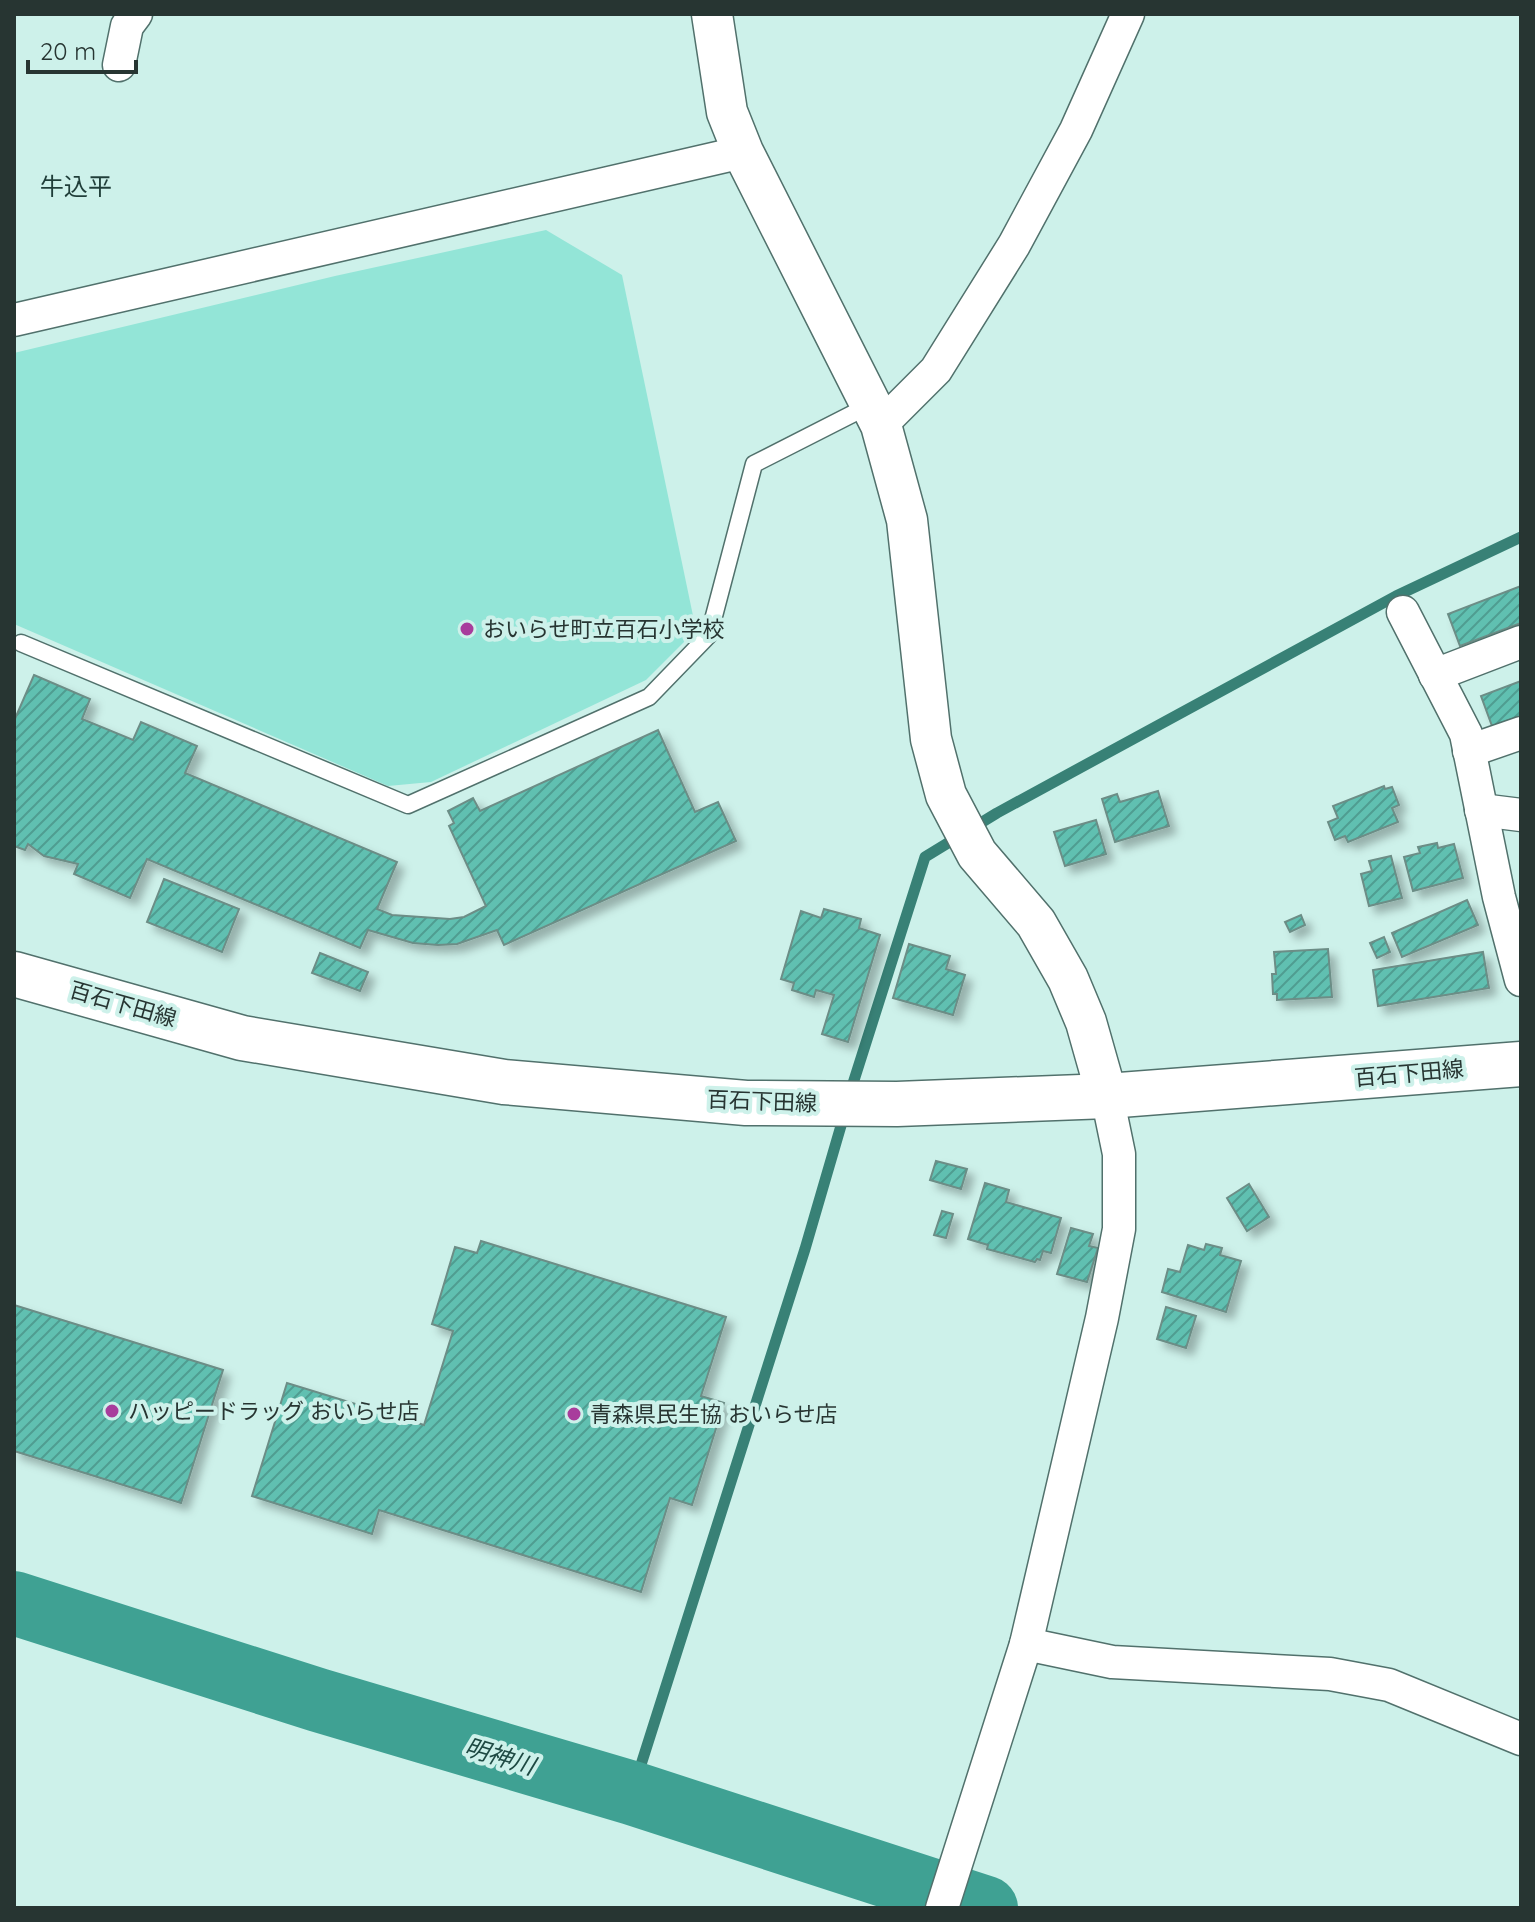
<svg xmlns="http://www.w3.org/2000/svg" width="1535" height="1922" viewBox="0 0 1535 1922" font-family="Quicksand,'Noto Sans JP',sans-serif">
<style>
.grass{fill:#93e5d7}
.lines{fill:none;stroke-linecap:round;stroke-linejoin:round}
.stream{stroke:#388176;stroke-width:11}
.river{stroke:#3fa193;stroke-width:64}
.building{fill:url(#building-hatch);stroke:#6c8d86;stroke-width:2;filter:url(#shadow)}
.service-casing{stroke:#51716c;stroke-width:19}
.minor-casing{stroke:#51716c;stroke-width:35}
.tertiary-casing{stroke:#51716c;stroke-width:43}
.secondary-casing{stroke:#51716c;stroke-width:47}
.service{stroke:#fff;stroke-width:16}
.minor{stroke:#fff;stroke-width:32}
.tertiary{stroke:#fff;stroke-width:40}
.secondary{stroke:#fff;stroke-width:44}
.poi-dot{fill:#a83d9c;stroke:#cdf1ea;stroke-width:3}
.labels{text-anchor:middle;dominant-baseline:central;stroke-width:8;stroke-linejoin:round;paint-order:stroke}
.poi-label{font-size:22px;fill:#273532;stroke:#cdf1ea;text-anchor:start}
.street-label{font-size:22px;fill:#273532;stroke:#cdf1ea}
.neighbourhood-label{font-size:24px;fill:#1f3e39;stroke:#cdf1ea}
.water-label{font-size:24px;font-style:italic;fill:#1e4a43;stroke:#cdf1ea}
</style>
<defs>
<pattern id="building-hatch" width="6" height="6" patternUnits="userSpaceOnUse" patternTransform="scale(2)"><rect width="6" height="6" fill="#60c0b1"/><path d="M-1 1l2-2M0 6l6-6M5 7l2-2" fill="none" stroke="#4f9d91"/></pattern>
<filter id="shadow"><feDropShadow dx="7" dy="7" stdDeviation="4" flood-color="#0004"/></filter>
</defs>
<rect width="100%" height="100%" fill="#cdf1ea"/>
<polygon class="grass" points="546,230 622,275 696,630 646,680 431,782 388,786 14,624 14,353 335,276"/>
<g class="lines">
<g class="stream">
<polyline points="849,1096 925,857 997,813 1396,596 1521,537"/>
<polyline points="632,1793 805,1249 845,1112"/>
</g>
<polyline class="river" points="14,1603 318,1700 632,1793 986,1908"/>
</g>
<g class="building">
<polygon points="1521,586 1521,623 1460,646 1448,614"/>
<polygon points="34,675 90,699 82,719 133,740 141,722 197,746 185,773 397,862 377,909 392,915 450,919 464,917 486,906 449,826 454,823 448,811 473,798 480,811 658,730 695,812 718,802 736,841 504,945 497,930 457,944 438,945 413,943 368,930 360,948 147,859 130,898 74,874 78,864 44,856 28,844 25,850 14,846 14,721"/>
<polygon points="1521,681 1521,716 1492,726 1481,696"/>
<polygon points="1384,786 1385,789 1392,787 1399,805 1392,808 1398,822 1348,842 1345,836 1335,840 1328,822 1338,818 1333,806"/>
<polygon points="1158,791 1169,826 1115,842 1102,799 1117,794 1120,802"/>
<polygon points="1096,820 1106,854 1065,866 1054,832"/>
<polygon points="1437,843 1438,848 1454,844 1463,878 1413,891 1404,857 1420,853 1418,847"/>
<polygon points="1391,856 1402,898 1369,906 1361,874 1372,871 1369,861"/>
<polygon points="164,879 239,909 222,952 147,922"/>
<polygon points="1467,900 1478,925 1402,957 1392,933"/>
<polygon points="824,909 861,919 859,928 880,935 848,1042 822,1034 834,995 816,990 814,997 792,990 794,983 781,979 801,911 821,918"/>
<polygon points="1301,915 1305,925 1290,932 1285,922"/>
<polygon points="1384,937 1390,952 1377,958 1370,943"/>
<polygon points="909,944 950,956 946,969 965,975 953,1015 893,998"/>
<polygon points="1328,949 1332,997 1277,1000 1277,994 1273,994 1272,974 1276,974 1274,952"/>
<polygon points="1483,952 1489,988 1378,1006 1373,970"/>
<polygon points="320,953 368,972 360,991 312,973"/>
<polygon points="936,1161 967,1169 961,1189 930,1180"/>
<polygon points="985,1183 1009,1190 1006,1202 1061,1218 1051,1253 1043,1251 1040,1260 1037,1259 1035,1262 987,1249 988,1245 968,1239"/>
<polygon points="1249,1184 1269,1217 1247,1231 1227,1198"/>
<polygon points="942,1211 953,1214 946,1238 934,1235"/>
<polygon points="1071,1228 1093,1234 1089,1246 1098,1248 1087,1282 1057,1274"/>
<polygon points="481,1241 726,1317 701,1396 724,1403 692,1505 670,1498 641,1592 379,1510 372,1534 252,1496 287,1383 424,1425 453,1331 432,1324 455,1247 477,1253"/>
<polygon points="1206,1244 1222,1248 1220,1255 1241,1261 1226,1312 1162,1292 1168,1269 1180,1272 1188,1245 1204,1250"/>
<polygon points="14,1305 223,1370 181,1503 14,1451"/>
<polygon points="1166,1307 1196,1316 1186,1348 1157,1339"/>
</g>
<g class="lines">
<defs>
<polyline id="service" points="21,643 408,805 649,697 709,635 754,464 870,405"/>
<g id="minor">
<polyline points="119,65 127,26 136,14"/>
<polyline points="14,320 743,152"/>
<polyline points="881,425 936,370 1014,245 1076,130 1128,14"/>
<polyline points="1403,612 1466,734 1499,897 1521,980"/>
<polyline points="1435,675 1521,642"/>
<polyline points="1469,751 1521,733"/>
<polyline points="1481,810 1521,815"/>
<polyline points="1026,1644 1112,1662 1330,1674 1389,1685 1521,1739"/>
<polyline points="942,1908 1026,1644 1102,1318 1119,1229 1119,1154 1107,1096"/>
</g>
<polyline id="tertiary" points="712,14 727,112 743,152 881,425 907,520 931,739 946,795 977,854 1036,923 1068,979 1086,1022 1107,1096"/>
<polyline id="secondary" points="14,974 242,1038 504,1082 746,1103 897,1104 1107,1096 1521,1064"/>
</defs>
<use href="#service" class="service-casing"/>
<use href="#minor" class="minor-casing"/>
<use href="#tertiary" class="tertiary-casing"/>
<use href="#secondary" class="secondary-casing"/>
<use href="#service" class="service"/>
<use href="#minor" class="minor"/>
<use href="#tertiary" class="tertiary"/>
<use href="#secondary" class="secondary"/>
</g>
<g class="poi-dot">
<circle cx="467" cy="629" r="8"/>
<circle cx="112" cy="1411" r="8"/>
<circle cx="574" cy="1414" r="8"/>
</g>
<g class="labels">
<g class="poi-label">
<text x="483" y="629">おいらせ町立百石小学校</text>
<text x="128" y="1411">ハッピードラッグ おいらせ店</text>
<text x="590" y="1414">青森県民生協 おいらせ店</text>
</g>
<g class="street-label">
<text transform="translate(123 1004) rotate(16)">百石下田線</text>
<text transform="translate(1409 1073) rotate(-5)">百石下田線</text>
<text transform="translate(762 1101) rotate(2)">百石下田線</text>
</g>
<g class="neighbourhood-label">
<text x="76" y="186">牛込平</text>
</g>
<g class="water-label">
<text transform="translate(500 1756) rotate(17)">明神川</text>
</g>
</g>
<rect width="1535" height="1922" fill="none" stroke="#273532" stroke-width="32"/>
<path d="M28 60v12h108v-12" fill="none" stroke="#273532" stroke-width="4"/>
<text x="40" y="60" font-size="24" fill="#273532" stroke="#cdf1ea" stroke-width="6" paint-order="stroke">20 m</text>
</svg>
